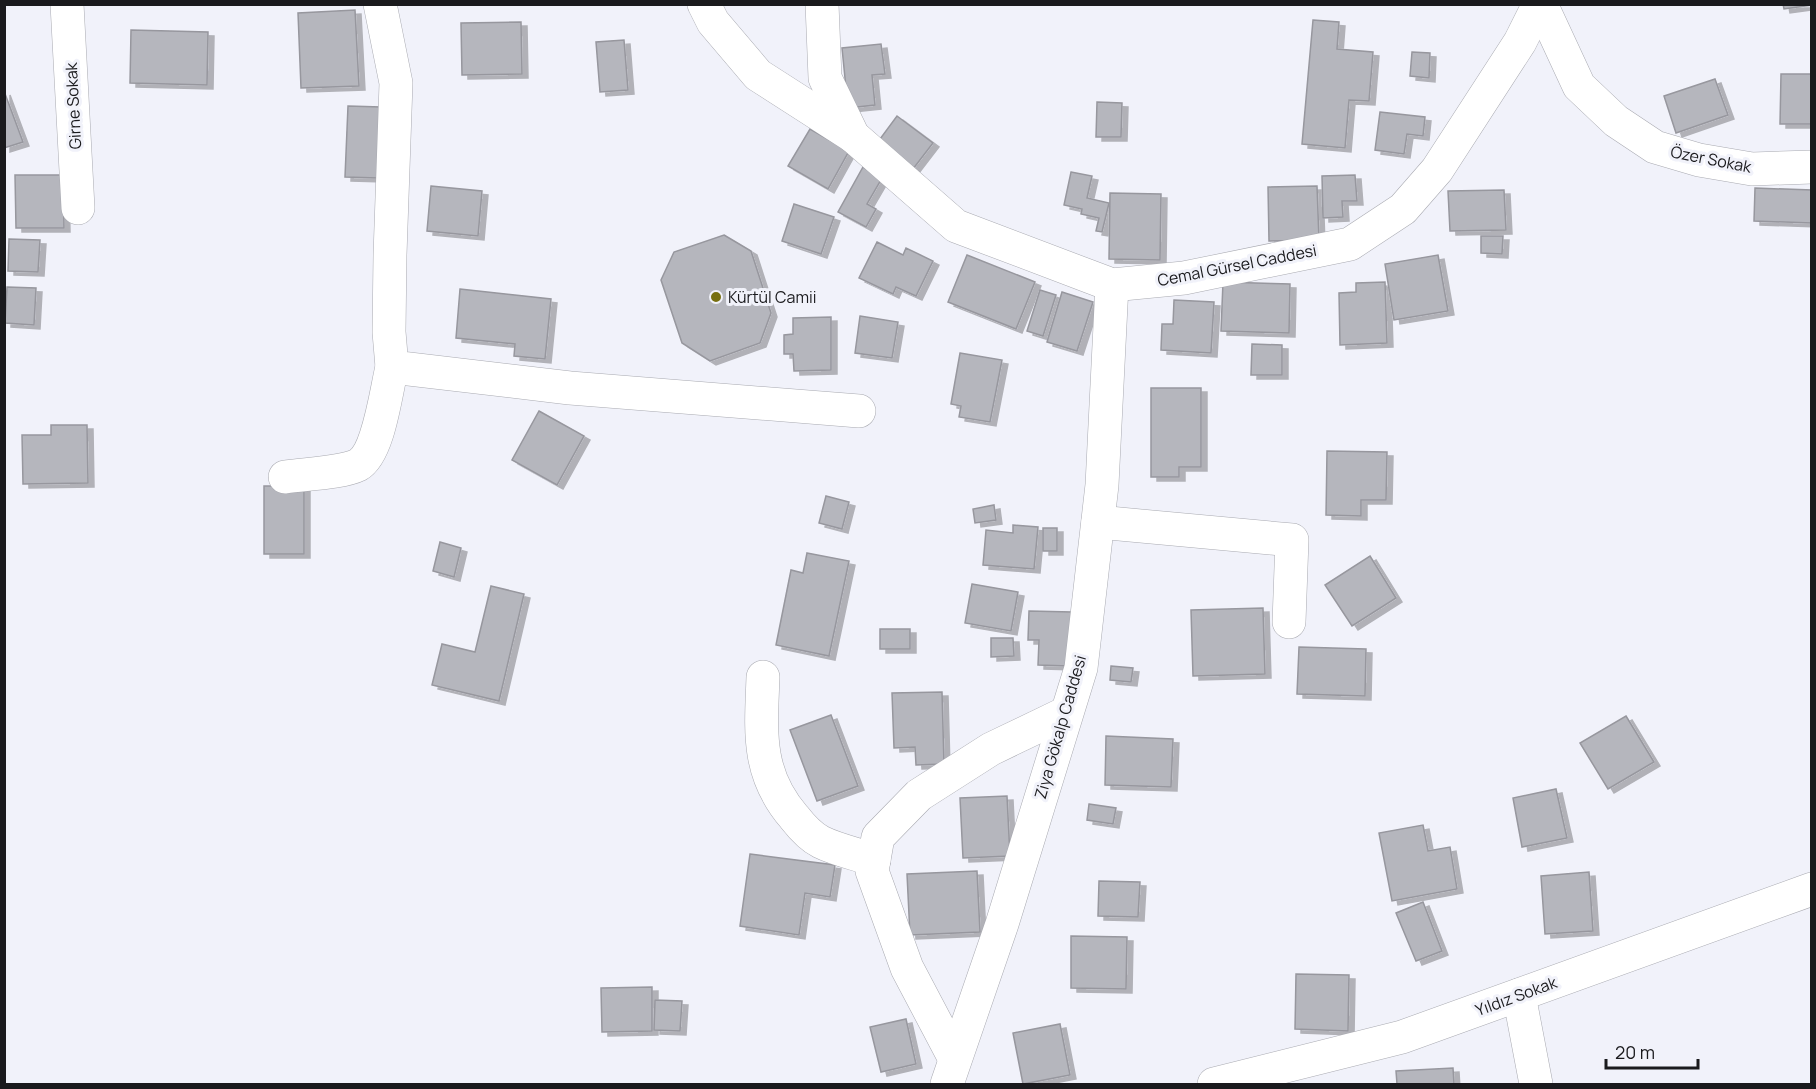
<svg xmlns="http://www.w3.org/2000/svg" width="1816" height="1089" viewBox="0 0 1816 1089" font-family="Manrope,sans-serif">
<style>
.building{fill:#b5b6bd;stroke:#97979e;stroke-width:1.5;filter:url(#shadow)}
.lines{fill:none;stroke-linecap:round;stroke-linejoin:round}
.minor-casing{stroke:#a9aab1;stroke-width:34}
.minor{stroke:#fff;stroke-width:33}
.poi-dot{fill:#776f0f;stroke:#f1f2fa;stroke-width:2}
.labels{text-anchor:middle;dominant-baseline:central;stroke-width:6;stroke-linejoin:round;paint-order:stroke}
.street-label{font-size:16px;fill:#1a1a1d;stroke:#f1f2fa}
.poi-label{font-size:16px;fill:#1a1a1d;stroke:#f1f2fa;text-anchor:start}
</style>
<defs>
<filter id="shadow"><feDropShadow dx="6" dy="4" stdDeviation="0" flood-color="#0004"/></filter>
</defs>
<rect width="100%" height="100%" fill="#f1f2fa"/>
<g class="building">
<polygon points="1783,4 1812,4 1812,5 1784,9"/>
<polygon points="355,10 359,86 301,88 298,13"/>
<polygon points="1313,20 1339,22 1337,49 1373,52 1369,101 1349,100 1345,148 1302,144"/>
<polygon points="521,22 522,74 462,75 461,23"/>
<polygon points="131,30 208,32 207,85 130,83"/>
<polygon points="624,40 628,90 600,92 596,42"/>
<polygon points="881,44 885,74 872,75 875,105 848,108 842,48"/>
<polygon points="1412,52 1430,53 1429,78 1410,76"/>
<polygon points="1781,74 1812,74 1812,124 1780,124"/>
<polygon points="1715,79 1728,115 1676,133 1664,96"/>
<polygon points="4,91 23,142 4,148"/>
<polygon points="1097,102 1122,103 1121,137 1096,137"/>
<polygon points="348,106 381,107 378,178 345,177"/>
<polygon points="1380,112 1425,117 1423,136 1407,134 1404,154 1375,150"/>
<polygon points="897,116 933,143 913,169 877,143"/>
<polygon points="810,129 849,151 828,189 788,166"/>
<polygon points="863,167 882,178 867,204 876,209 866,227 838,212"/>
<polygon points="1071,172 1092,176 1087,198 1109,203 1102,232 1096,231 1099,218 1081,214 1082,209 1064,205"/>
<polygon points="15,175 63,175 64,228 16,228"/>
<polygon points="1355,175 1357,201 1342,201 1343,217 1323,218 1322,176"/>
<polygon points="431,186 482,191 478,236 427,231"/>
<polygon points="1317,186 1319,240 1269,241 1268,187"/>
<polygon points="1755,188 1812,190 1812,223 1754,221"/>
<polygon points="1504,190 1506,230 1450,231 1448,191"/>
<polygon points="1110,193 1161,194 1160,260 1109,259"/>
<polygon points="794,204 834,217 821,254 782,241"/>
<polygon points="724,235 751,251 771,313 760,343 710,361 682,343 661,280 674,252"/>
<polygon points="1481,236 1503,236 1502,254 1481,253"/>
<polygon points="9,239 40,240 38,272 8,271"/>
<polygon points="877,242 903,255 906,248 933,261 916,296 896,287 893,294 859,278"/>
<polygon points="967,255 1035,282 1016,329 948,302"/>
<polygon points="1438,255 1448,311 1394,320 1385,264"/>
<polygon points="1223,282 1290,284 1289,333 1221,331"/>
<polygon points="1385,282 1387,343 1340,345 1339,293 1356,292 1356,283"/>
<polygon points="7,287 36,288 34,325 5,323"/>
<polygon points="460,289 551,299 545,359 514,356 515,344 456,338"/>
<polygon points="1040,290 1056,295 1043,336 1027,331"/>
<polygon points="1062,292 1093,302 1077,351 1047,342"/>
<polygon points="1174,300 1214,302 1211,353 1161,350 1162,324 1173,324"/>
<polygon points="860,316 898,322 892,358 855,353"/>
<polygon points="831,317 831,370 794,371 793,354 784,354 784,335 793,334 793,318"/>
<polygon points="1252,344 1282,345 1282,375 1251,375"/>
<polygon points="960,353 1002,360 990,422 959,417 961,406 951,404"/>
<polygon points="1151,388 1201,388 1201,467 1179,467 1179,477 1151,477"/>
<polygon points="539,411 584,436 557,485 512,460"/>
<polygon points="51,425 87,425 88,483 23,484 22,435 51,435"/>
<polygon points="1327,451 1387,452 1386,500 1361,500 1361,516 1326,515"/>
<rect x="264" y="486" width="40" height="68"/>
<polygon points="826,496 849,502 842,529 819,523"/>
<polygon points="994,505 996,520 975,523 973,509"/>
<polygon points="1013,525 1038,527 1034,569 983,565 986,530 1013,533"/>
<rect x="1043" y="528" width="14" height="23"/>
<polygon points="440,542 461,548 454,577 433,571"/>
<polygon points="807,553 849,561 829,656 776,645 791,570 803,573"/>
<polygon points="1370,556 1396,598 1352,626 1325,585"/>
<polygon points="972,584 1018,592 1011,631 965,623"/>
<polygon points="491,586 524,594 499,701 432,685 442,644 475,652"/>
<polygon points="1263,608 1265,674 1193,676 1191,610"/>
<polygon points="1029,611 1072,612 1069,666 1038,665 1039,640 1028,640"/>
<rect x="880" y="629" width="30" height="20"/>
<polygon points="991,638 1013,638 1014,656 991,657"/>
<polygon points="1299,647 1366,649 1365,696 1297,694"/>
<polygon points="1111,666 1133,668 1131,682 1110,680"/>
<polygon points="942,692 944,764 916,765 915,747 894,748 892,693"/>
<polygon points="831,715 858,786 817,801 790,730"/>
<polygon points="1626,716 1654,762 1608,789 1580,743"/>
<polygon points="1106,736 1173,739 1171,787 1105,785"/>
<polygon points="1556,789 1567,838 1522,847 1513,798"/>
<polygon points="1007,796 1010,856 963,858 960,798"/>
<polygon points="1089,804 1116,808 1113,824 1087,820"/>
<polygon points="1423,825 1428,851 1450,847 1457,889 1392,901 1379,833"/>
<polygon points="750,854 835,865 830,897 805,893 799,935 740,926"/>
<polygon points="977,871 980,932 910,935 907,874"/>
<polygon points="1589,872 1593,931 1545,934 1541,876"/>
<polygon points="1099,881 1140,882 1138,917 1098,916"/>
<polygon points="1423,902 1442,951 1416,961 1396,913"/>
<polygon points="1071,936 1127,937 1126,989 1071,988"/>
<polygon points="1296,974 1349,975 1348,1031 1295,1029"/>
<polygon points="652,987 652,1031 602,1032 601,988"/>
<polygon points="655,1000 682,1001 680,1031 654,1030"/>
<polygon points="906,1019 916,1064 881,1072 870,1027"/>
<polygon points="1060,1024 1070,1075 1023,1084 1013,1033"/>
<polygon points="1453,1068 1454,1084 1397,1084 1396,1071"/>
</g>
<g class="lines">
<defs>
<g id="minor">
<polyline points="67,4 78,208"/>
<polyline points="380,4 396,83 390,255 389,332 392,367 570,388 859,411"/>
<polyline points="704,4 713,22 758,75 853,136"/>
<polyline points="822,4 825,78 853,136 956,226 1112,285 1184,278 1350,244 1403,209 1437,170 1520,42 1539,4"/>
<polyline points="1541,4 1579,86 1616,121 1655,147 1699,160 1752,169 1812,167"/>
<path d="M285,477c18,-3 57,-4 73,-12 21,-12 28,-74 34,-98"/>
<polyline points="1098,522 1292,540 1289,622"/>
<path d="M763,677c-2,54 -7,96 31,140 7,9 17,20 27,25 16,8 36,12 53,18"/>
<polyline points="1519,995 1536,1084"/>
<polyline points="955,1059 907,968 872,871 878,837 919,795 991,749 1066,713"/>
<polyline points="947,1084 1002,924 1081,668 1102,485 1112,285"/>
<polyline points="1214,1084 1402,1037 1812,889"/>
</g>
</defs>
<use href="#minor" class="minor-casing"/>
<use href="#minor" class="minor"/>
</g>
<circle class="poi-dot" cx="716" cy="297" r="6"/>
<g class="labels">
<g class="street-label">
<text transform="translate(73 106) rotate(-93)">Girne Sokak</text>
<text transform="translate(1711 159) rotate(11)">Özer Sokak</text>
<text transform="translate(1237 265) rotate(-11)">Cemal Gürsel Caddesi</text>
<text transform="translate(1060 727) rotate(-74)">Ziya Gökalp Caddesi</text>
<text transform="translate(1516 996) rotate(-20)">Yıldız Sokak</text>
</g>
<g class="poi-label">
<text x="728" y="297">Kürtül Camii</text>
</g>
</g>
<rect width="1816" height="1089" fill="none" stroke="#1a1a1d" stroke-width="12"/>
<path d="M1606 1059v9h92v-9" fill="none" stroke="#1a1a1d" stroke-width="3"/>
<text x="1615" y="1059" font-size="18" fill="#1a1a1d" stroke="#f1f2fa" stroke-width="4.5" paint-order="stroke">20 m</text>
</svg>
